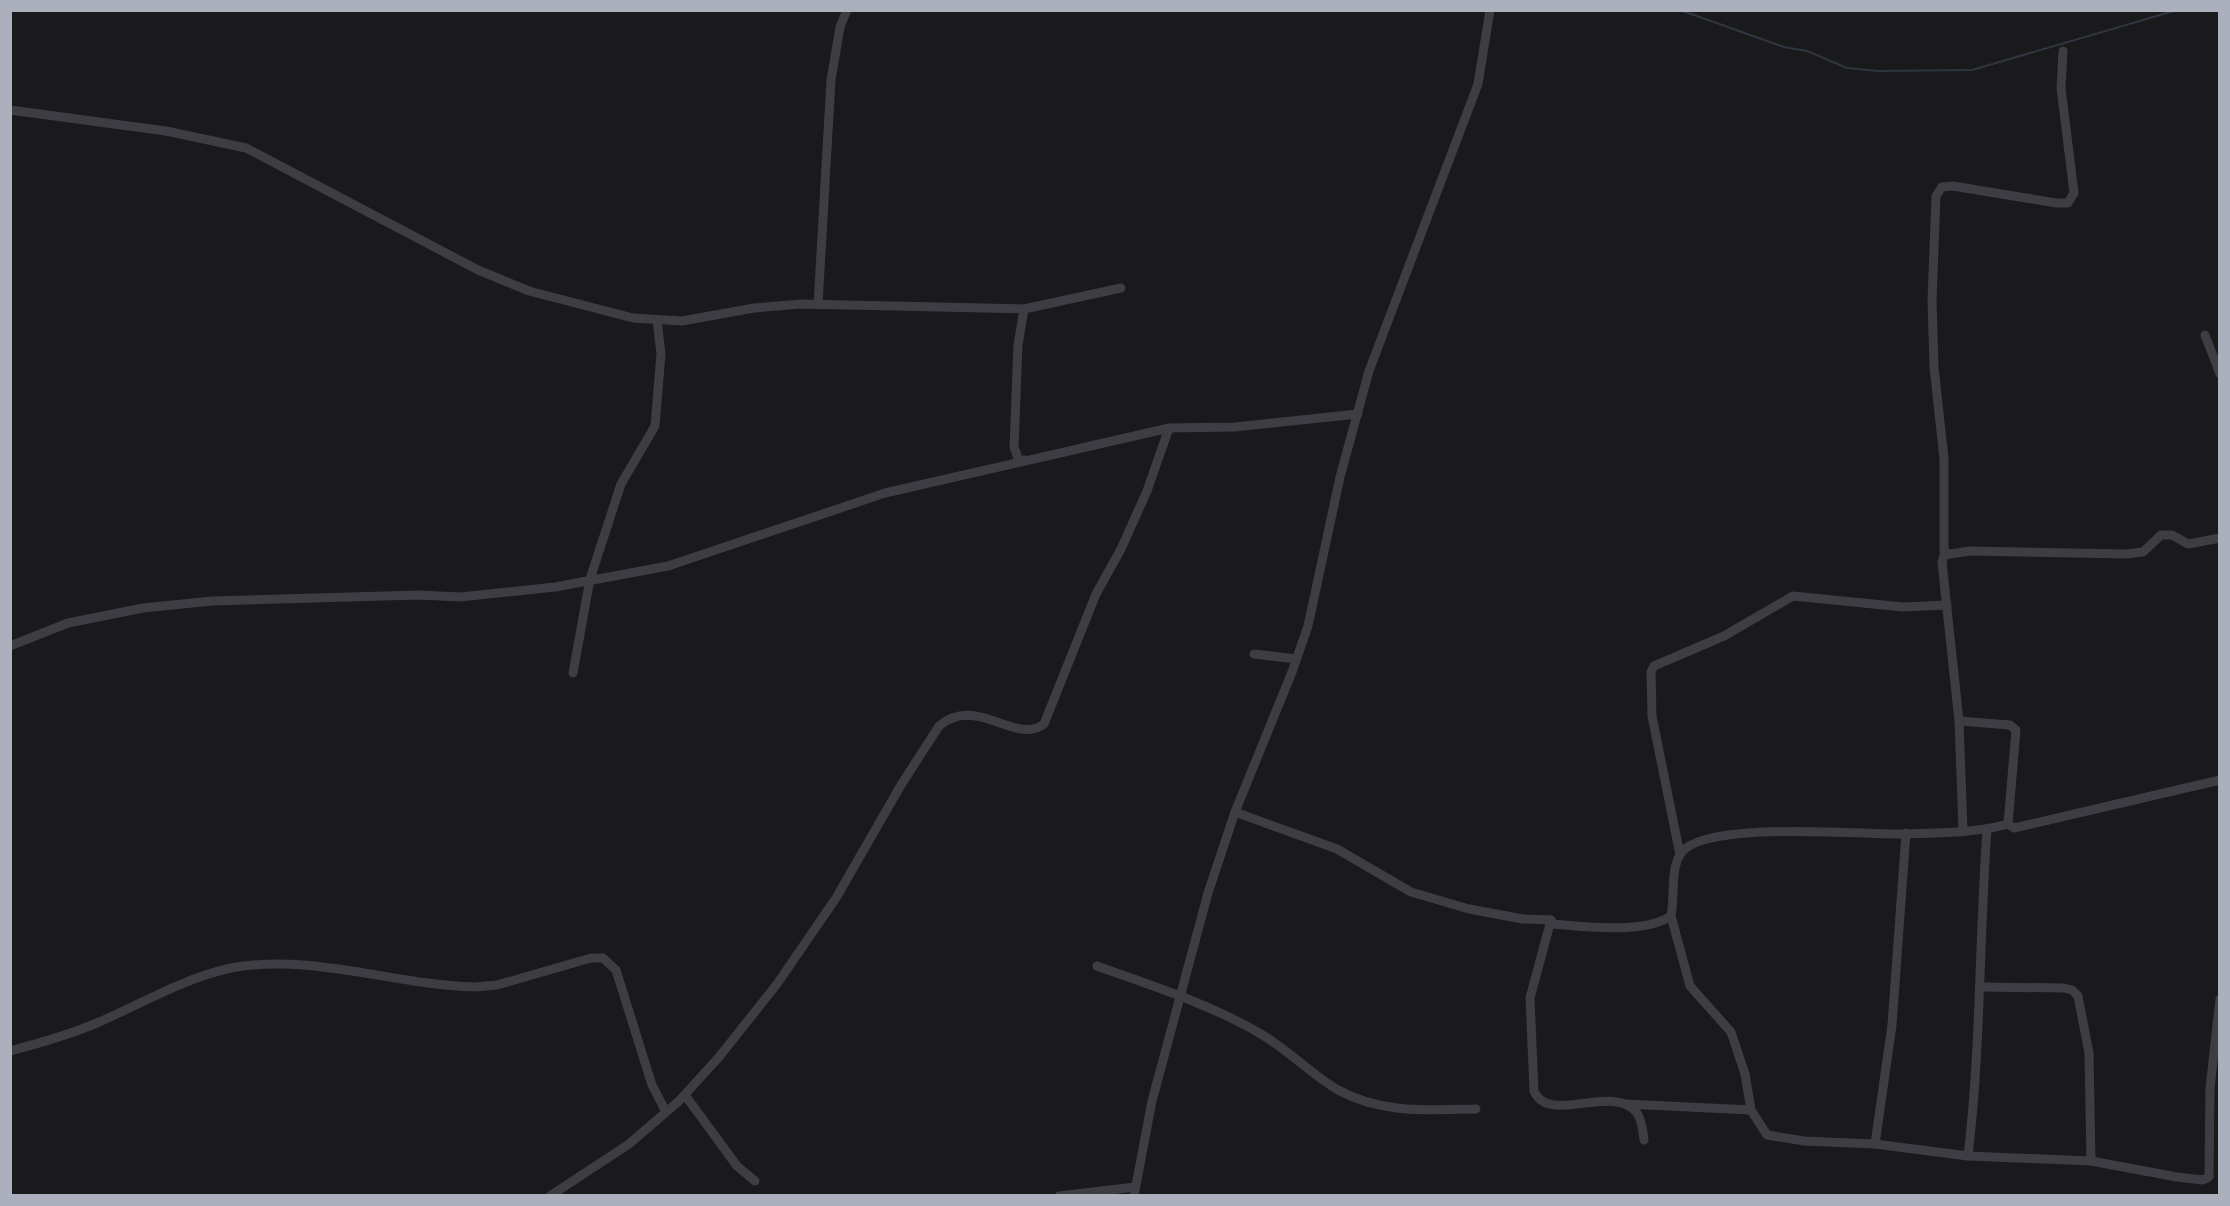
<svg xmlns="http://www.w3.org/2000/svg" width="2230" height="1206" viewBox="0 0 2230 1206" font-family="Montserrat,sans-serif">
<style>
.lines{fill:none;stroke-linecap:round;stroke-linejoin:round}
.stream{stroke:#2f3641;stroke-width:2}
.minor{stroke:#3d3d43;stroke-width:9}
</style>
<rect width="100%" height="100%" fill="#1a1a1c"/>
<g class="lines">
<polyline class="stream" points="1680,10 1784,47 1807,51 1847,68 1877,71 1972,70 2177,10"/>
<g class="minor">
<polyline points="10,110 166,131 246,148 478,270 529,291 633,318 682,321 754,308 801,304 1024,309 1018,345 1014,447 1019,461 1024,460"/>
<polyline points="818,305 831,80 840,27 847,10"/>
<polyline points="1024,309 1121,288"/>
<polyline points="2205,335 2220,374"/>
<polyline points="1947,553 1944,550 1944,459 1934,367 1932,301 1936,196 1942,187 1953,186 2056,203 2068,203 2074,193 2061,88 2063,51"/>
<polyline points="10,646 68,623 143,608 212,601 419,595 460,597 555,587 668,566 885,493 1169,428 1235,427 1358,414"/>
<polyline points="1254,654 1296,659"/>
<polyline points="573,673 590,579 621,484 655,426 661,354 657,320"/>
<polyline points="1959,721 2010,725 2016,730 2008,824"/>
<path d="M1235,812l102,37 74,43 58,17 54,10 28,1 2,4c32,3 91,10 118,-8 4,-19 -1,-47 10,-63 23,-32 175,-19 214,-19 37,-1 78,0 113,-10l6,4 206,-48"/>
<polyline points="1963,830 1959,721 1942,562 1944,555 1970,551 2126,554 2143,552 2161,535 2172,535 2188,544 2220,538"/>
<path d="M1987,830c-8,109 -6,217 -19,326l123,5 86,16 26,3 6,-3 1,-89 10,-89"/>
<polyline points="1680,855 1652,716 1651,672 1654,666 1724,636 1793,596 1903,607 1947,605"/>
<polyline points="1671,916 1690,986 1731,1032 1745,1074 1751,1110 1767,1135 1804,1141 1875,1144 1968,1156"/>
<path d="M1551,920l-21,78 4,93c15,35 79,-9 103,22 5,7 6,19 7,27"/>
<path d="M1097,966c55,20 113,38 164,68 27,16 50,40 77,56 44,24 90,20 138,19"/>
<polyline points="1981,987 2064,988 2072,990 2078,996 2089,1053 2091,1161"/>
<path d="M10,1051c30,-8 59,-16 87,-28 44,-19 87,-45 134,-55 82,-15 163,17 244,19l22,-2 94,-27h12l13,12 36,115 14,27"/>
<polyline points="685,1095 737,1166 755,1181"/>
<polyline points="1625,1104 1751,1110"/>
<polyline points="1875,1144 1892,1025 1906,833"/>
<path d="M550,1196l79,-52 50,-43 40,-44 58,-73 59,-86 65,-113 38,-59c38,-32 77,20 105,-2l52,-130 25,-45 26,-58 22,-63"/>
<polyline points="1059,1196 1135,1187"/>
<polyline points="1134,1196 1152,1101 1208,893 1235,812 1292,672 1308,626 1340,477 1369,371 1478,84 1490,10"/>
</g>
</g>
<rect width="2230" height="1206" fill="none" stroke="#acafbc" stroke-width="24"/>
</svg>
